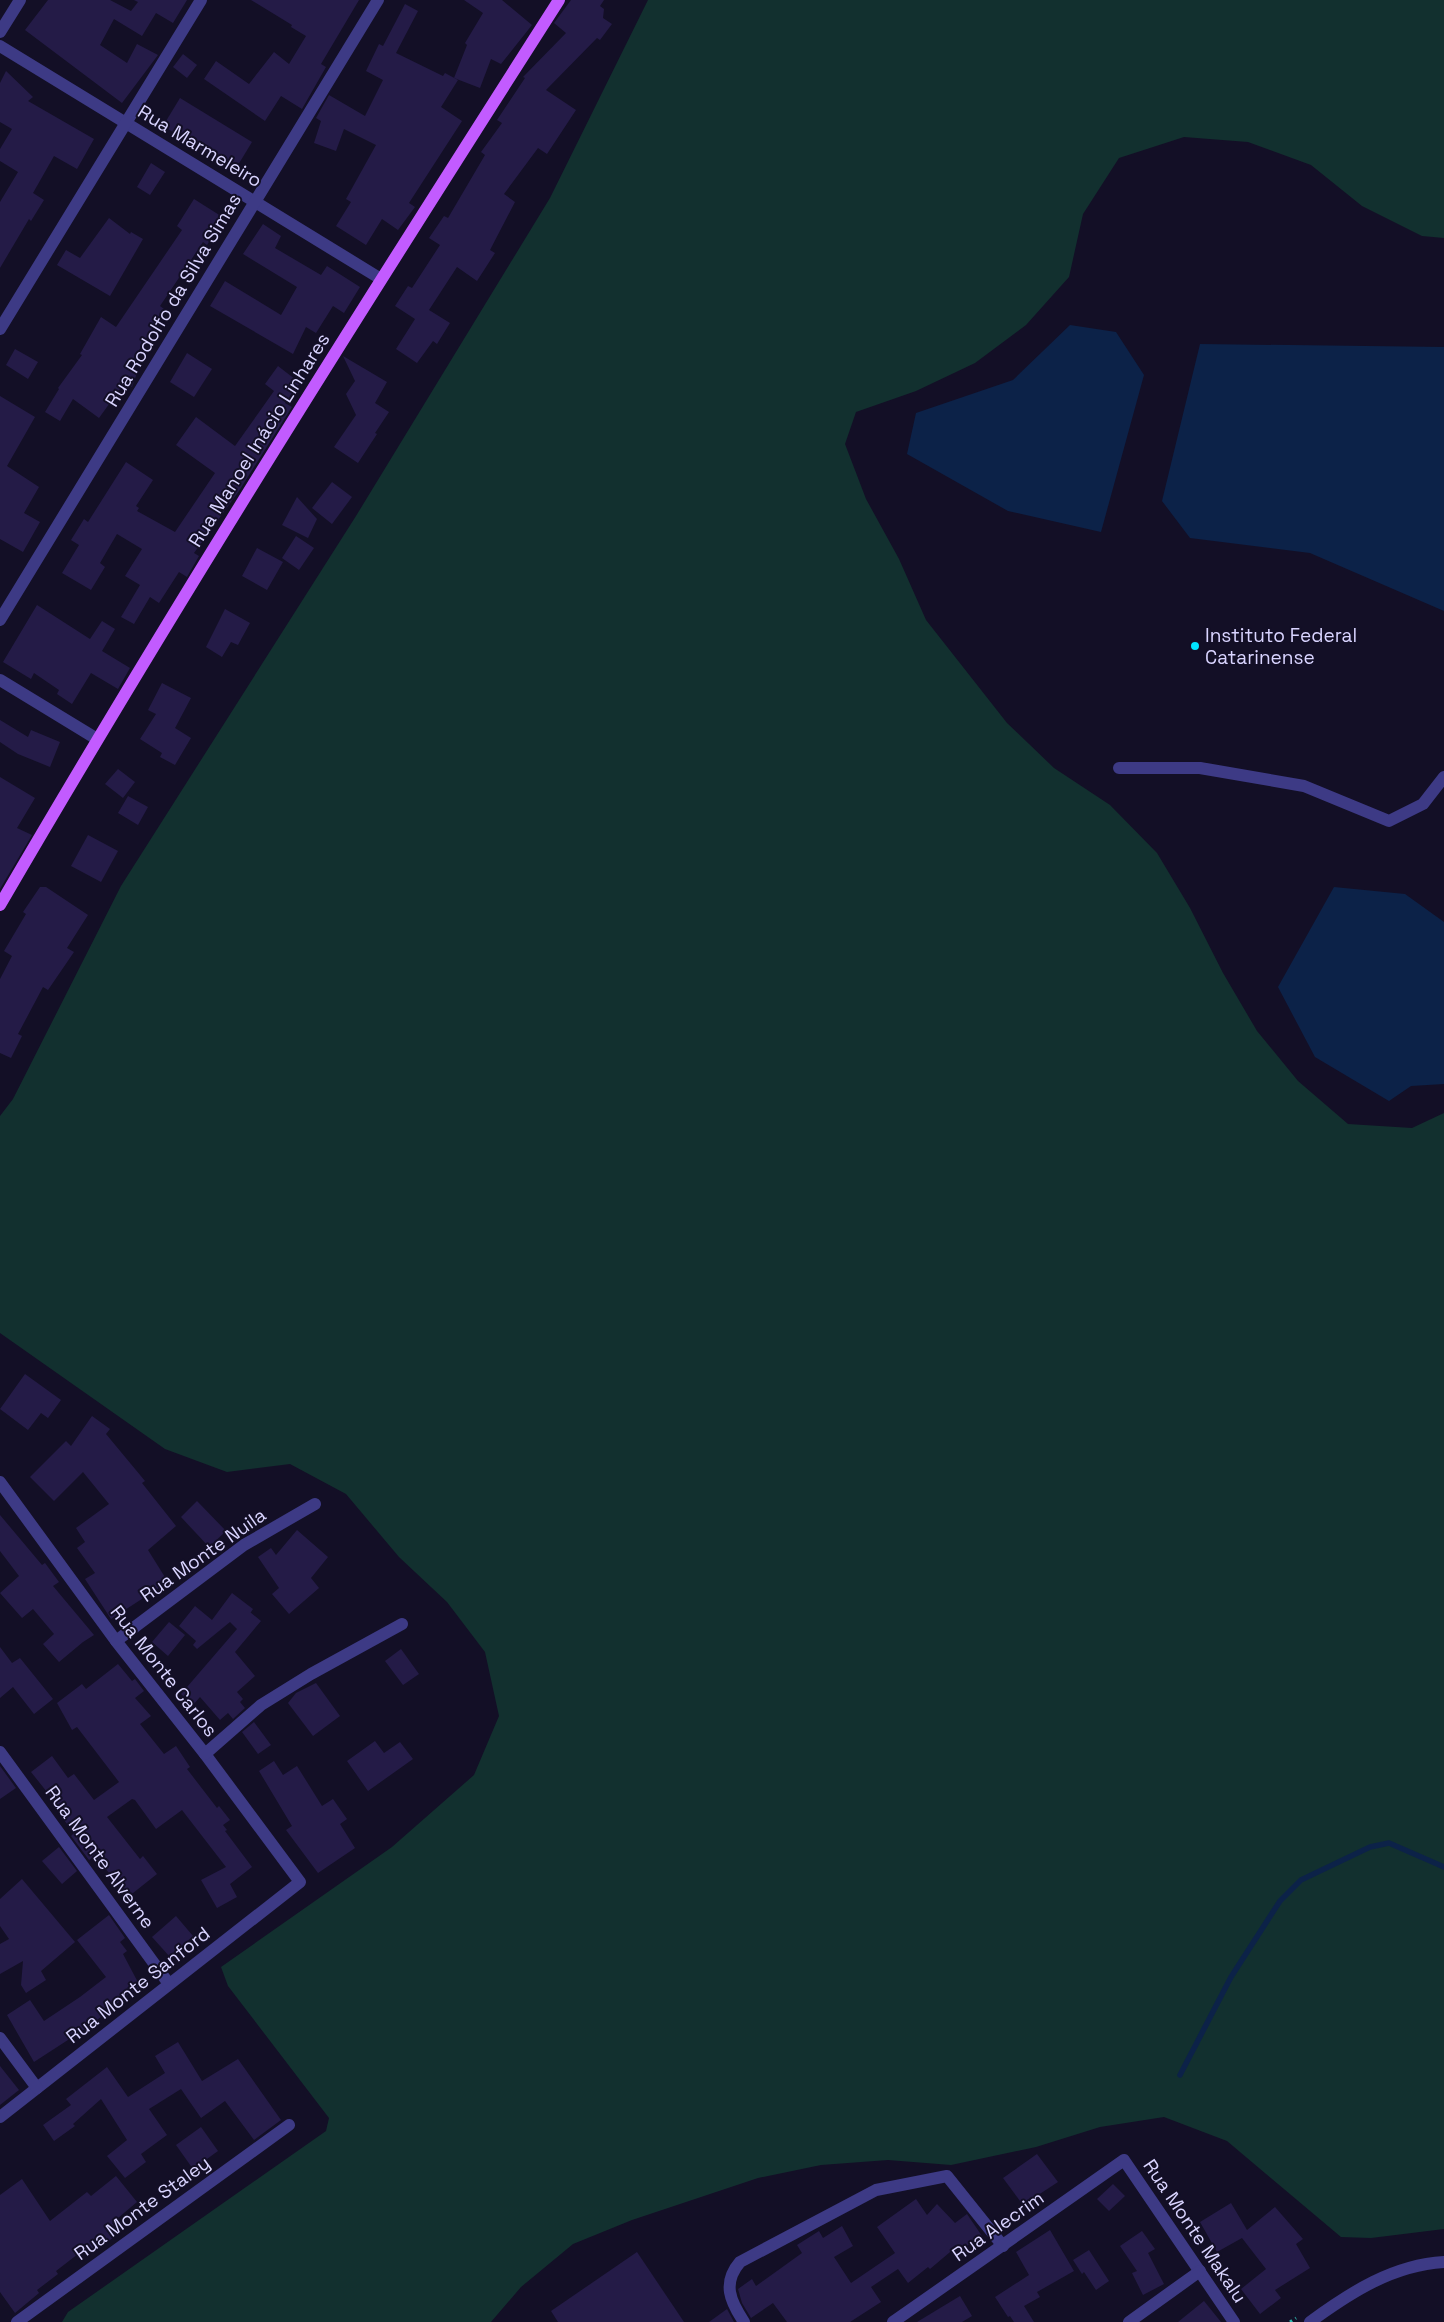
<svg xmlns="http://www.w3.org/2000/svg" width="1444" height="2322" viewBox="0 0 1444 2322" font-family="'Space Grotesk',sans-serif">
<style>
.green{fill:#12302f}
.water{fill:#0c2248}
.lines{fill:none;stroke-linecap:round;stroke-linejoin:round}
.stream{stroke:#0c2248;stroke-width:5.5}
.building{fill:#241b47}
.path{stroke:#2fb8b0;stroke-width:3;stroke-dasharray:2.5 4;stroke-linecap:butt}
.minor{stroke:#3d3a85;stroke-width:12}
.major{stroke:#c25bff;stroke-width:12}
.poi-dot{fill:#00e5ff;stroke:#130f26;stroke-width:2}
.labels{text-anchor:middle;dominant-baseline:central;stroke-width:4;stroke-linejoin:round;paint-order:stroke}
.street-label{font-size:19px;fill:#d9d4ff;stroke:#130f26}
.poi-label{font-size:19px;fill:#d9d4ff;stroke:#130f26;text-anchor:start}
</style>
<rect width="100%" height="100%" fill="#130f26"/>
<polygon class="green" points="648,0 1444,0 1444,238 1422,236 1362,206 1311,165 1248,142 1184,137 1119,158 1083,214 1069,277 1026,325 975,363 916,391 856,412 845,444 866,499 899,559 926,620 1007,723 1054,768 1110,805 1157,853 1190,908 1223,973 1257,1031 1298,1081 1348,1124 1412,1128 1444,1113 1444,2229 1371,2238 1341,2237 1227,2141 1164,2117 1100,2127 1036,2147 951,2165 888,2160 821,2165 758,2178 632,2220 573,2244 521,2287 491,2322 62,2322 68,2312 326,2131 329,2118 228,1986 221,1967 392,1847 474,1775 499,1716 485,1652 447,1602 399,1557 346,1494 290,1464 227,1472 165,1449 0,1333 0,1116 13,1099 121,886 356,516 550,198"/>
<g class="water">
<polygon points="1070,325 1116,332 1144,375 1101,532 1008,511 907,454 916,413 1013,380"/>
<polygon points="1200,344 1444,347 1444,611 1310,553 1190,538 1162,501"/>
<polygon points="1334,887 1405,894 1444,922 1444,1084 1411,1086 1389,1101 1315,1057 1278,987"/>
</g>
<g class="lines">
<polyline class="stream" points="1180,2075 1231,1977 1280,1901 1301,1880 1370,1847 1389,1843 1444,1867"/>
</g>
<g class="building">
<polygon points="48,0 110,0 131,11 138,2 134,0 187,0 173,23 156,13 142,36 114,19 100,45 127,63 137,44 158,55 122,103 25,30"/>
<polygon points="251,0 359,0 321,64 326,67 302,109 281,96 265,121 204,79 216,61 249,84 274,52 289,64 306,36 291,27 292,25"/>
<polygon points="464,0 502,0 532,25 501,64 491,59 480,88 454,78 467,45 465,43 483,13"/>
<polygon points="571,0 604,0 600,6 604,9 603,18 612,24 600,40 597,38 546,90 576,110 547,154 538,148 504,194 515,202 490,250 495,253 477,281 457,267 429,310 450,323 437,344 433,341 417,363 396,349 415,319 395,306 408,286 412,288 440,245 429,238 444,216 448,218 485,155 481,152 502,123 497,120 525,78 523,77 566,33 554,23"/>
<polygon points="405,4 418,11 396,53 443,76 445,73 458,80 441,107 462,121 409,203 415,207 398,230 382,219 366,245 336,226 351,202 346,199 376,145 344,129 336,151 314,143 321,121 316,118 329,95 365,116 383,80 366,71 379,44 383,46"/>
<polygon points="183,54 197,65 187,78 173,67"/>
<polygon points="6,71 33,97 28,101 94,139 77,169 54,156 33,193 44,200 31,221 29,219 0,268 0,202 18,172 0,161 0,149 12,129 0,122 0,83"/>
<polygon points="180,98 252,142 235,170 163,126"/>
<polygon points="151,163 165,172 150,195 137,187"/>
<polygon points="194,199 224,218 207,245 203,242 160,306 164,309 130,365 138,370 132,387 125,382 99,418 73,399 60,421 45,412 59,389 58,388 82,355 80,354 101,317 116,327 182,230 177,226"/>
<polygon points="109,218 130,234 131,232 143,239 110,296 57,265 66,250 80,258"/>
<polygon points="263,224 281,236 275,248 321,275 327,266 360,287 344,313 333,306 316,333 306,327 293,354 210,306 225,281 281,315 297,287 243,254"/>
<polygon points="15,349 38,362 28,379 6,365"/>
<polygon points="187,353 212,369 194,397 170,382"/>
<polygon points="343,356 387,382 375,403 389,412 375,433 377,434 358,463 334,447 356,415 346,394 355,381"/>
<polygon points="278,366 300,383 285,403 292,407 239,491 194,553 199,556 187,577 179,572 159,603 150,597 134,624 121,617 140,585 125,576 142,549 117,534 100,563 105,567 91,590 62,573 79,545 71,540 84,519 88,522 126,462 153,480 136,506 139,508 137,511 175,532 215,473 176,445 196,417 235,446 274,391 265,384"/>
<polygon points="0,396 35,417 7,466 39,487 24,513 40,522 23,552 0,539"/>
<polygon points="332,482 352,497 332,524 312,508"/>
<polygon points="297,497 317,519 308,538 282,525"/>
<polygon points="296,536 314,548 299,570 282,558"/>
<polygon points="257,548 283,562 267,590 242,576"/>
<polygon points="37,605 90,639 102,621 115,629 102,651 130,668 118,689 91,673 72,704 57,694 59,690 34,673 31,679 3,662"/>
<polygon points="225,609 250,623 238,645 231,642 222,657 206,647"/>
<polygon points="162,683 191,698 175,728 191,738 175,765 160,757 162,753 140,739 156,714 148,710"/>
<polygon points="0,720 28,737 31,730 60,742 50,767 18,754 0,742"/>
<polygon points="118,769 135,782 123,798 105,784"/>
<polygon points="0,777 35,798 17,828 32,835 0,889"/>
<polygon points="128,796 148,807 138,825 118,813"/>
<polygon points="88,835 118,851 101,882 71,866"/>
<polygon points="40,887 46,887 88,915 67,948 74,952 48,990 43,987 18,1034 22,1036 11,1058 0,1053 0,979 12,956 4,951 26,914 23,912"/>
<polygon points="25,1374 61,1400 48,1418 41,1413 28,1430 0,1409"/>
<polygon points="92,1416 110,1429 106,1434 145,1481 142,1483 176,1526 148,1550 168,1582 111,1619 85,1579 95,1573 77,1548 85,1542 76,1528 109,1504 83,1472 54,1501 30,1477 66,1441 71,1446"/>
<polygon points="197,1501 226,1531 209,1547 181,1517"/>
<polygon points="0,1515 42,1565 45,1563 59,1582 53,1586 94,1635 83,1642 59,1662 43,1644 54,1634 33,1609 22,1618 0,1593 19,1576 0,1551"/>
<polygon points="297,1530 328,1557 311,1578 319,1588 289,1614 272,1594 279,1588 258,1557 271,1548 276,1555"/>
<polygon points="232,1593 253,1609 249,1615 250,1612 261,1621 235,1652 255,1676 237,1692 243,1699 240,1702 245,1708 233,1719 228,1713 220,1720 200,1697 193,1705 181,1694 237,1629 230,1622 197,1649 193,1645 196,1641 179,1626 195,1606 212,1620"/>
<polygon points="169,1622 185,1635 168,1656 152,1642"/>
<polygon points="0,1647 12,1663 20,1658 53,1699 34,1714 13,1687 0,1698"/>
<polygon points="401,1649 419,1674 403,1685 385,1661"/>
<polygon points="118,1664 132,1681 135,1679 144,1691 135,1698 151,1716 140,1724 164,1754 176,1746 190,1767 187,1769 217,1808 219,1806 230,1820 223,1825 227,1830 225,1831 252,1867 230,1884 237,1897 217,1908 201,1880 226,1867 182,1810 156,1829 135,1800 132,1799 107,1817 140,1859 143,1856 157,1874 128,1897 105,1868 103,1869 93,1857 89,1860 71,1836 74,1833 64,1820 67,1817 31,1772 52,1756 68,1778 74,1774 94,1800 119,1782 77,1727 72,1730 57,1703 82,1684 86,1689"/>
<polygon points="316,1683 340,1716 313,1736 288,1703 296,1693"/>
<polygon points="254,1722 271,1745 258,1754 242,1732"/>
<polygon points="375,1741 384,1753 400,1742 413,1759 368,1791 347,1761"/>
<polygon points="274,1761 283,1775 297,1766 322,1806 333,1799 347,1819 340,1824 355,1848 318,1873 286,1830 292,1826 259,1771"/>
<polygon points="0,1766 16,1788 0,1799"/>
<polygon points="59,1847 77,1871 62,1884 42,1861"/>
<polygon points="22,1879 75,1942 41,1971 46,1980 26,1993 21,1985 23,1961 0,1974 0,1944 9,1939 0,1926 0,1899"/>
<polygon points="109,1915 125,1938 120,1942 127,1951 123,1954 141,1988 126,1996 91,2025 34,2062 7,2015 30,2000 44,2021 80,1997 106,1977 77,1940"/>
<polygon points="176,1916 193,1936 170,1957 152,1937"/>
<polygon points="178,2042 202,2081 238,2059 281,2120 254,2140 225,2101 201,2118 181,2089 149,2109 167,2135 141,2154 146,2162 125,2178 107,2156 127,2140 101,2099 73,2124 75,2126 54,2141 43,2125 71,2105 66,2099 107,2067 128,2097 165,2073 155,2056"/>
<polygon points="0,2066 19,2090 0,2105"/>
<polygon points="201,2127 218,2151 193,2169 176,2145"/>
<polygon points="1037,2154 1058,2182 1023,2205 1003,2178"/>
<polygon points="116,2176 137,2202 112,2223 119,2233 92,2254 87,2247 56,2271 58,2274 37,2290 39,2293 15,2313 0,2292 0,2195 22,2179 50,2221 87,2192 91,2196"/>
<polygon points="1113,2184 1125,2196 1109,2211 1097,2199"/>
<polygon points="916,2199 927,2215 937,2204 955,2223 967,2214 982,2236 959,2251 956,2247 930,2269 928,2267 908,2283 898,2269 871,2287 881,2302 850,2322 787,2322 773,2303 751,2318 742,2303 738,2289 752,2279 756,2286 802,2253 797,2245 819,2231 823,2238 842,2226 853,2246 834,2257 851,2283 895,2253 877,2227"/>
<polygon points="1231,2203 1247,2230 1275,2207 1303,2239 1296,2244 1310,2268 1275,2290 1281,2298 1260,2314 1241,2289 1266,2269 1242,2238 1217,2252 1200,2222"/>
<polygon points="1050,2230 1074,2271 1037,2292 1040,2297 1024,2306 1034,2322 1014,2322 1010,2316 1008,2317 995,2297 1029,2275 1016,2252"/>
<polygon points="1142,2231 1155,2249 1148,2253 1164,2284 1143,2295 1132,2273 1137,2271 1120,2246"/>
<polygon points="1089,2250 1109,2281 1096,2290 1084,2272 1082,2274 1073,2260"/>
<polygon points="637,2252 684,2322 558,2322 551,2311"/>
<polygon points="960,2296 972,2316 962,2322 917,2322"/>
<polygon points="1204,2301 1221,2322 1178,2322"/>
<polygon points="727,2309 734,2322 709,2322"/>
</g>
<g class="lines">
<polyline class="path" points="1290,2322 1296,2318"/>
<g class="minor">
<polyline points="0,32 20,0"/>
<polyline points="0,46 381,279"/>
<polyline points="0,329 201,0"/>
<polyline points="0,620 378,0"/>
<polyline points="0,680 97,739"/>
<polyline points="1119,768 1200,768 1304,786 1389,821 1423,804 1444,777"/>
<polyline points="0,1482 116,1641 205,1754 300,1882 0,2117"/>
<polyline points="116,1641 244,1545 315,1504"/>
<polyline points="0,1752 169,1984"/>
<polyline points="205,1754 261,1705 311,1674 402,1624"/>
<polyline points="0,2038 37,2088"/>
<polyline points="17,2322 289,2125"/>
<path d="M744,2322c-14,-21 -22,-39 -4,-60l136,-72 71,-14 56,70"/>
<polyline points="893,2322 1124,2160 1234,2322"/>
<polyline points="1129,2322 1200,2271"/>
<path d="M1310,2322c41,-30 83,-57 134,-60"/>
</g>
<path class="major" d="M0,905c178,-306 368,-606 559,-905"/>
</g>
<circle class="poi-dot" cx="1195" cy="646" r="5"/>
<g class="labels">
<g class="street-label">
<text transform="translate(200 146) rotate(31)">Rua Marmeleiro</text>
<text transform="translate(173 300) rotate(-59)">Rua Rodolfo da Silva Simas</text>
<text transform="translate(259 440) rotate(-58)">Rua Manoel Inácio Linhares</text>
<text transform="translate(203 1555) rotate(-35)">Rua Monte Nuila</text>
<text transform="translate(164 1671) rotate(52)">Rua Monte Carlos</text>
<text transform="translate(100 1857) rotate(54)">Rua Monte Alverne</text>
<text transform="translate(138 1985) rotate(-38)">Rua Monte Sanford</text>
<text transform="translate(142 2208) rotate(-36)">Rua Monte Staley</text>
<text transform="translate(998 2226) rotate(-35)">Rua Alecrim</text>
<text transform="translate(1195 2231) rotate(56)">Rua Monte Makalu</text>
</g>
<g class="poi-label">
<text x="1205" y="635">Instituto Federal<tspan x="1205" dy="22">Catarinense</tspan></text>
</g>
</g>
</svg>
